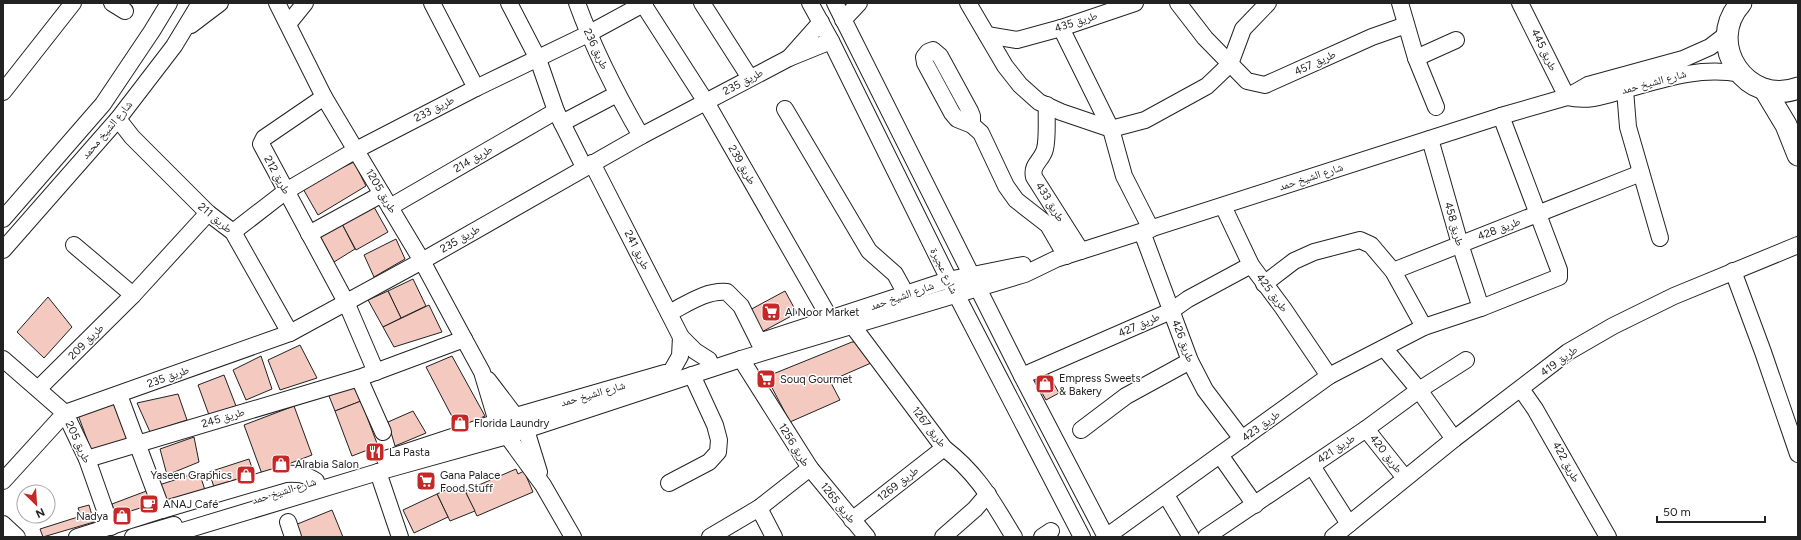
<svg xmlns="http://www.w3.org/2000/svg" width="1801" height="540" viewBox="0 0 1801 540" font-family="Figtree,'Noto Naskh Arabic',sans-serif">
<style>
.building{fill:#f3c9c0;stroke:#222}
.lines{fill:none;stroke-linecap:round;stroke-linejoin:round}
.minor-casing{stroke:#222;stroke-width:18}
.major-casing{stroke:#222;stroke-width:23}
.minor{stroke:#fff;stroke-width:16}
.major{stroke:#fff;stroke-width:21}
.labels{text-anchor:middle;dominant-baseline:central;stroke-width:3;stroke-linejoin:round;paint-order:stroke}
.street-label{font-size:11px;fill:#222;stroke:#fff}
.poi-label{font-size:11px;fill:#222;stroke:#fff;text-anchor:start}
</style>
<rect width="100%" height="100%" fill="#fff"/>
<g class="building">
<polygon points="354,162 366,186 318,215 302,187"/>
<polygon points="374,207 388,232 356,250 342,224"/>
<polygon points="342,224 355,249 334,262 320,236"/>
<polygon points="396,239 405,259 374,277 364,255"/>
<polygon points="413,279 426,306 401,318 388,291"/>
<polygon points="388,291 401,318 383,327 368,300"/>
<polygon points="785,291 797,313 758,334 746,312"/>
<polygon points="48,297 72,327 44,358 17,332"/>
<polygon points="429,305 442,332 394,347 383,327"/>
<polygon points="852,342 857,342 871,363 830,381 840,400 790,422 769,382 773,374"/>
<polygon points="300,345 317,378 280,390 268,360"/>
<polygon points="261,356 272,389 246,400 233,370"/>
<polygon points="452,356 485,416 458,428 426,367"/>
<polygon points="1045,368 1059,393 1046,400 1032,375"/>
<polygon points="224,375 236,406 209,415 198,385"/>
<polygon points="354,381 361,401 335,411 327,391"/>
<polygon points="178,394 187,420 150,432 137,403"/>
<polygon points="361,401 378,446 352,456 335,411"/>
<polygon points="119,402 131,440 91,450 78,415"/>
<polygon points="294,406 312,455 262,474 244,425"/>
<polygon points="413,411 426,433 395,446 388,422"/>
<polygon points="194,437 199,462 167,475 160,449"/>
<polygon points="249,459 254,474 214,487 209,472"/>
<polygon points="516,469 518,474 524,471 533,492 477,516 465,491"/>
<polygon points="199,472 205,490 165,504 159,485"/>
<polygon points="456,485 465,491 475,511 450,521 437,494"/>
<polygon points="149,490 155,507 117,520 112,504"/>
<polygon points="437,494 448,517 414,533 403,510"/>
<polygon points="89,505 94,522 43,537 40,529 81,516 78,508"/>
<polygon points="332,510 343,537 300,537 295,525"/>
</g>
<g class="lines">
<defs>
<g id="minor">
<polyline points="112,3 125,11"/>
<polyline points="277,3 324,97 422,261 464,339 482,372 497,422 543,485 573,537"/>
<polyline points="432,3 476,88"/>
<polyline points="509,3 538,59 556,111 584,167"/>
<path d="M577,3c17,47 39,90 64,133"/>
<polyline points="702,3 750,78"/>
<polyline points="810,3 831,41 956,294 1082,537"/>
<polyline points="835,3 1022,376 1106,537"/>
<polyline points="968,3 1005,66 1020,85 1039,102 1061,112 1111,129 1145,120 1207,86 1230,64 1243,29 1268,3"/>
<polyline points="1178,3 1205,38 1247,81 1265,85 1372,37 1406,25"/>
<polyline points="1400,3 1416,58 1436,107"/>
<polyline points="1520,3 1567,97"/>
<polyline points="643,4 706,102 836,329"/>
<polyline points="843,20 859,3"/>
<polyline points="821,22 789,58 831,41"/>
<polyline points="288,24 305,3"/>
<polyline points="191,25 220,3"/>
<polyline points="1061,28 1111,129 1124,176 1151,229"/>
<polyline points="987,35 1017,40 1061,28 1135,3"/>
<polyline points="1416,58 1456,40"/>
<polyline points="1631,82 1625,90 1628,127 1660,238"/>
<polyline points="3,92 73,3"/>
<polyline points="324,97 264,138 261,144 346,302 376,372"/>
<path d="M1567,97c21,5 37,-1 57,-7 39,-11 76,-24 117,-16"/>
<path d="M1047,105c-1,13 1,32 -2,44 -3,12 -14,15 -11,28l47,74"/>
<polyline points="785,109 869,251 895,274 906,294"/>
<polyline points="118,119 132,137 208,213 233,232 290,333"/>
<polyline points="562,123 617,94"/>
<polyline points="972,125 972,116 970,111 940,56 933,50 928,52 924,57 925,63 952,113 957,119 972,125 981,133 1006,186 1016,200 1048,225 1066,256"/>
<polyline points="1430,139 1460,244 1481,308"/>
<polyline points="592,163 681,337"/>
<polyline points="1223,206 1251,265 1283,308 1329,376"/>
<polyline points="390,207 556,111"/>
<polyline points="3,219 103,104 152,31 169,3"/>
<polyline points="233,232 286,191 356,150 476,88 588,34 645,3"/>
<polyline points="1142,232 1190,361 1205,390 1242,439"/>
<polyline points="309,234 382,194"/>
<polyline points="74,245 133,295"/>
<polyline points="3,250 118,119 174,46 200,3"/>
<polyline points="1393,271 1641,173"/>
<polyline points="1733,271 1763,352 1798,454"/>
<polyline points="1264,284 1294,261 1314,252 1360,240 1371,245 1393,271 1424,327"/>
<path d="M669,313c18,-9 37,-23 58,-21l14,14 18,36"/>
<path d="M848,317l4,8 92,123c34,26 48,53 70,89"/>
<polyline points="759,342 948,280 1023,265"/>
<polyline points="1384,348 1419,390 1454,439"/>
<polyline points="3,359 65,413 87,459 111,527"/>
<polyline points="741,359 810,468 867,537"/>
<polyline points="671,372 680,356 681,337 695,351 709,360"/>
<polyline points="1022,376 1171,311 1188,299 1251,265"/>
<polyline points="359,378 383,432"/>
<polyline points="488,380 526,430 539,472"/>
<polyline points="39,388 133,295 208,213"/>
<polyline points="1521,389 1535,409 1608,537"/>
<polyline points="119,395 162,510"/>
<polyline points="1366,429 1405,478"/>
<polyline points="1081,430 1126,396 1190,361"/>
<polyline points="1220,455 1255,505"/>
<polyline points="87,459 359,378 464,339"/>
<polyline points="385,459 516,416 665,373"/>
<polyline points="1312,466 1349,524"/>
<polyline points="378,472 400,537"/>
<polyline points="3,481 65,413 290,333 422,261 641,136 789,58"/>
<polyline points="669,483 709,462 718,452 719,440 715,425 692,375"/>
<polyline points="1166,495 1191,537"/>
<polyline points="759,508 774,537"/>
<polyline points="852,520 944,448"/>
<polyline points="288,522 293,537"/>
<polyline points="3,524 17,537"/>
<path d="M77,537l85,-27 123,-36c13,-1 20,0 31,7"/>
<polyline points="133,537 174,525"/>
<polyline points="163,537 378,472 507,436 741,359 1025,274 1056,259 1081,251 1501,116 1567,97 1588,85 1683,59 1710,47 1727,34"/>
<polyline points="710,537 759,508 810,468"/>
<polyline points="943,537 975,509 988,494"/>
<polyline points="1042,537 1051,531"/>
<polyline points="1106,537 1329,376 1424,327 1481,308 1559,277 1559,270 1501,116"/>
<polyline points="1206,537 1366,429 1419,390 1466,360"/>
<polyline points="1333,537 1454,439 1568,352 1613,326 1674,296 1798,245"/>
</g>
<g id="major">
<path d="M1741,3c-37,41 6,104 57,85"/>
<polyline points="1765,90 1786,125 1798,155"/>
</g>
</defs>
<use href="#minor" class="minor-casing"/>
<use href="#major" class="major-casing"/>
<use href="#minor" class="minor"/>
<use href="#major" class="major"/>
</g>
<defs>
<symbol id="supermarket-square" viewBox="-11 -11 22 22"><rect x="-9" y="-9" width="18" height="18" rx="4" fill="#c62828" stroke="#fff"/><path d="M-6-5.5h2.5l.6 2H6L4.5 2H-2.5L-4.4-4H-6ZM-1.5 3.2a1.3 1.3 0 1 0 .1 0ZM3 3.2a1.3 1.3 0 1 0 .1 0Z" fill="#fff"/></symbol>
<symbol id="shop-square" viewBox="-11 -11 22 22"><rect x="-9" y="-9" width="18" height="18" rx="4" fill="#c62828" stroke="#fff"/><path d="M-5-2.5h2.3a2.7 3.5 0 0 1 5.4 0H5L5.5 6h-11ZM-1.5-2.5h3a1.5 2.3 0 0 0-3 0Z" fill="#fff"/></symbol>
<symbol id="restaurant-square" viewBox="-11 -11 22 22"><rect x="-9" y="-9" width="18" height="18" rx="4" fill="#c62828" stroke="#fff"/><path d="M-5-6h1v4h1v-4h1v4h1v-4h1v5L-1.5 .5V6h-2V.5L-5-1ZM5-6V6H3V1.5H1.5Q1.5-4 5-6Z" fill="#fff"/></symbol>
<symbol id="cafe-square" viewBox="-11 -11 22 22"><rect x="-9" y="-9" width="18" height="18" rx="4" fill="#c62828" stroke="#fff"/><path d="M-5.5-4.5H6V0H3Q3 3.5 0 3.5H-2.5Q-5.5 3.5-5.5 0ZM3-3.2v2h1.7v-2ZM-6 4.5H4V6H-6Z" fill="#fff"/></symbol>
</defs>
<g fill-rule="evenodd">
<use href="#supermarket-square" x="760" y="301" width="22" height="22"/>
<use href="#supermarket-square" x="755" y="368" width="22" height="22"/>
<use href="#shop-square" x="1034" y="373" width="22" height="22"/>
<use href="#shop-square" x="449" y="412" width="22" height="22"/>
<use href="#restaurant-square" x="364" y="441" width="22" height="22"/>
<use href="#shop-square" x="270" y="453" width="22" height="22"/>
<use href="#shop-square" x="235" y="464" width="22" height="22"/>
<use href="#supermarket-square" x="415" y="470" width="22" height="22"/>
<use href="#cafe-square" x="138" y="493" width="22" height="22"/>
<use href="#shop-square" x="111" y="505" width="22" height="22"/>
</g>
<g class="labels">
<g class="street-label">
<text transform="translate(1076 22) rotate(-18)">طريق 435</text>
<text transform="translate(596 49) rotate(65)">طريق 236</text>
<text transform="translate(1544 50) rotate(64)">طريق 445</text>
<text transform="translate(1315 63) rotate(-25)">طريق 457</text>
<text transform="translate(743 82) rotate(-28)">طريق 235</text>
<text transform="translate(1654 82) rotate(-15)">شارع الشيخ حمد</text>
<text transform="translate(434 109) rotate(-27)">طريق 233</text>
<text transform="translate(107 130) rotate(-50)">شارع الشيخ محمد</text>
<text transform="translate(473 159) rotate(-30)">طريق 214</text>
<text transform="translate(742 165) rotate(60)">طريق 239</text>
<text transform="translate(277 175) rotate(61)">طريق 212</text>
<text transform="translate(1311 177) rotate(-18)">شارع الشيخ حمد</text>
<text transform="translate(381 191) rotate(59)">طريق 1205</text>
<text transform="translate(1050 202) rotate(58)">طريق 433</text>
<text transform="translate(215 218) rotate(40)">طريق 211</text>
<text transform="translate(1454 224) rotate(74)">طريق 458</text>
<text transform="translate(1499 229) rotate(-21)">طريق 428</text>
<text transform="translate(460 239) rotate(-30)">طريق 235</text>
<text transform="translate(637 250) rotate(63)">طريق 241</text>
<text transform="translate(944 271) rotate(64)">شارع عجيرة</text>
<text transform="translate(1272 293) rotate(53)">طريق 425</text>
<text transform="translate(902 296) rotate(-19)">شارع الشيخ حمد</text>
<text transform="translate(1139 325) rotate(-24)">طريق 427</text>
<text transform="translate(1183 341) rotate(69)">طريق 426</text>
<text transform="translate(86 342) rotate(-45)">طريق 209</text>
<text transform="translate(1559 361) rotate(-36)">طريق 419</text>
<text transform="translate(168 377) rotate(-20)">طريق 235</text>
<text transform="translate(593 394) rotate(-16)">شارع الشيخ حمد</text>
<text transform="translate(223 418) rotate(-17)">طريق 245</text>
<text transform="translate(1261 426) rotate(-36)">طريق 423</text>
<text transform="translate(929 427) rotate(52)">طريق 1267</text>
<text transform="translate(78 442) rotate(65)">طريق 205</text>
<text transform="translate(794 445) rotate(58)">طريق 1256</text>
<text transform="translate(1336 449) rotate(-34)">طريق 421</text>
<text transform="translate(1386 454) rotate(52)">طريق 420</text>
<text transform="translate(1566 462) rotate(61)">طريق 422</text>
<text transform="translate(898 484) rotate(-38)">طريق 1269</text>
<text transform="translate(284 491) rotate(-17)">شارع الشيخ حمد</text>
<text transform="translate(838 503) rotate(51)">طريق 1265</text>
</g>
<g class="poi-label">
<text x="785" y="312">Al Noor Market</text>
<text x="1059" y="378">Empress Sweets<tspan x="1059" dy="13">&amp; Bakery</tspan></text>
<text x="780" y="379">Souq Gourmet</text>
<text x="474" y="423">Florida Laundry</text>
<text x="389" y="452">La Pasta</text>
<text x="295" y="464">Alrabia Salon</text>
<text x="232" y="475" text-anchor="end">Yaseen Graphics</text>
<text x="440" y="475">Gana Palace<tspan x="440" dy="13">Food Stuff</tspan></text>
<text x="163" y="504">ANAJ Café</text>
<text x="108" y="516" text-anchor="end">Nadya</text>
</g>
</g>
<rect width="1801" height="540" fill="none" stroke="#222222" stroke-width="8"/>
<g transform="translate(36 504) rotate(155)"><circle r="19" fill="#ffffff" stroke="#a7a7a7"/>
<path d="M0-3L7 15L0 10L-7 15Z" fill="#c62828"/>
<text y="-6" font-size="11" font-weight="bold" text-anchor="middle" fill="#222222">N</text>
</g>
<path d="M1657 516v6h108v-6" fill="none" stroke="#222222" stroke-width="2"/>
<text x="1663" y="516" font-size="12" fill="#222222" stroke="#ffffff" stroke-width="3" paint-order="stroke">50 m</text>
</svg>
